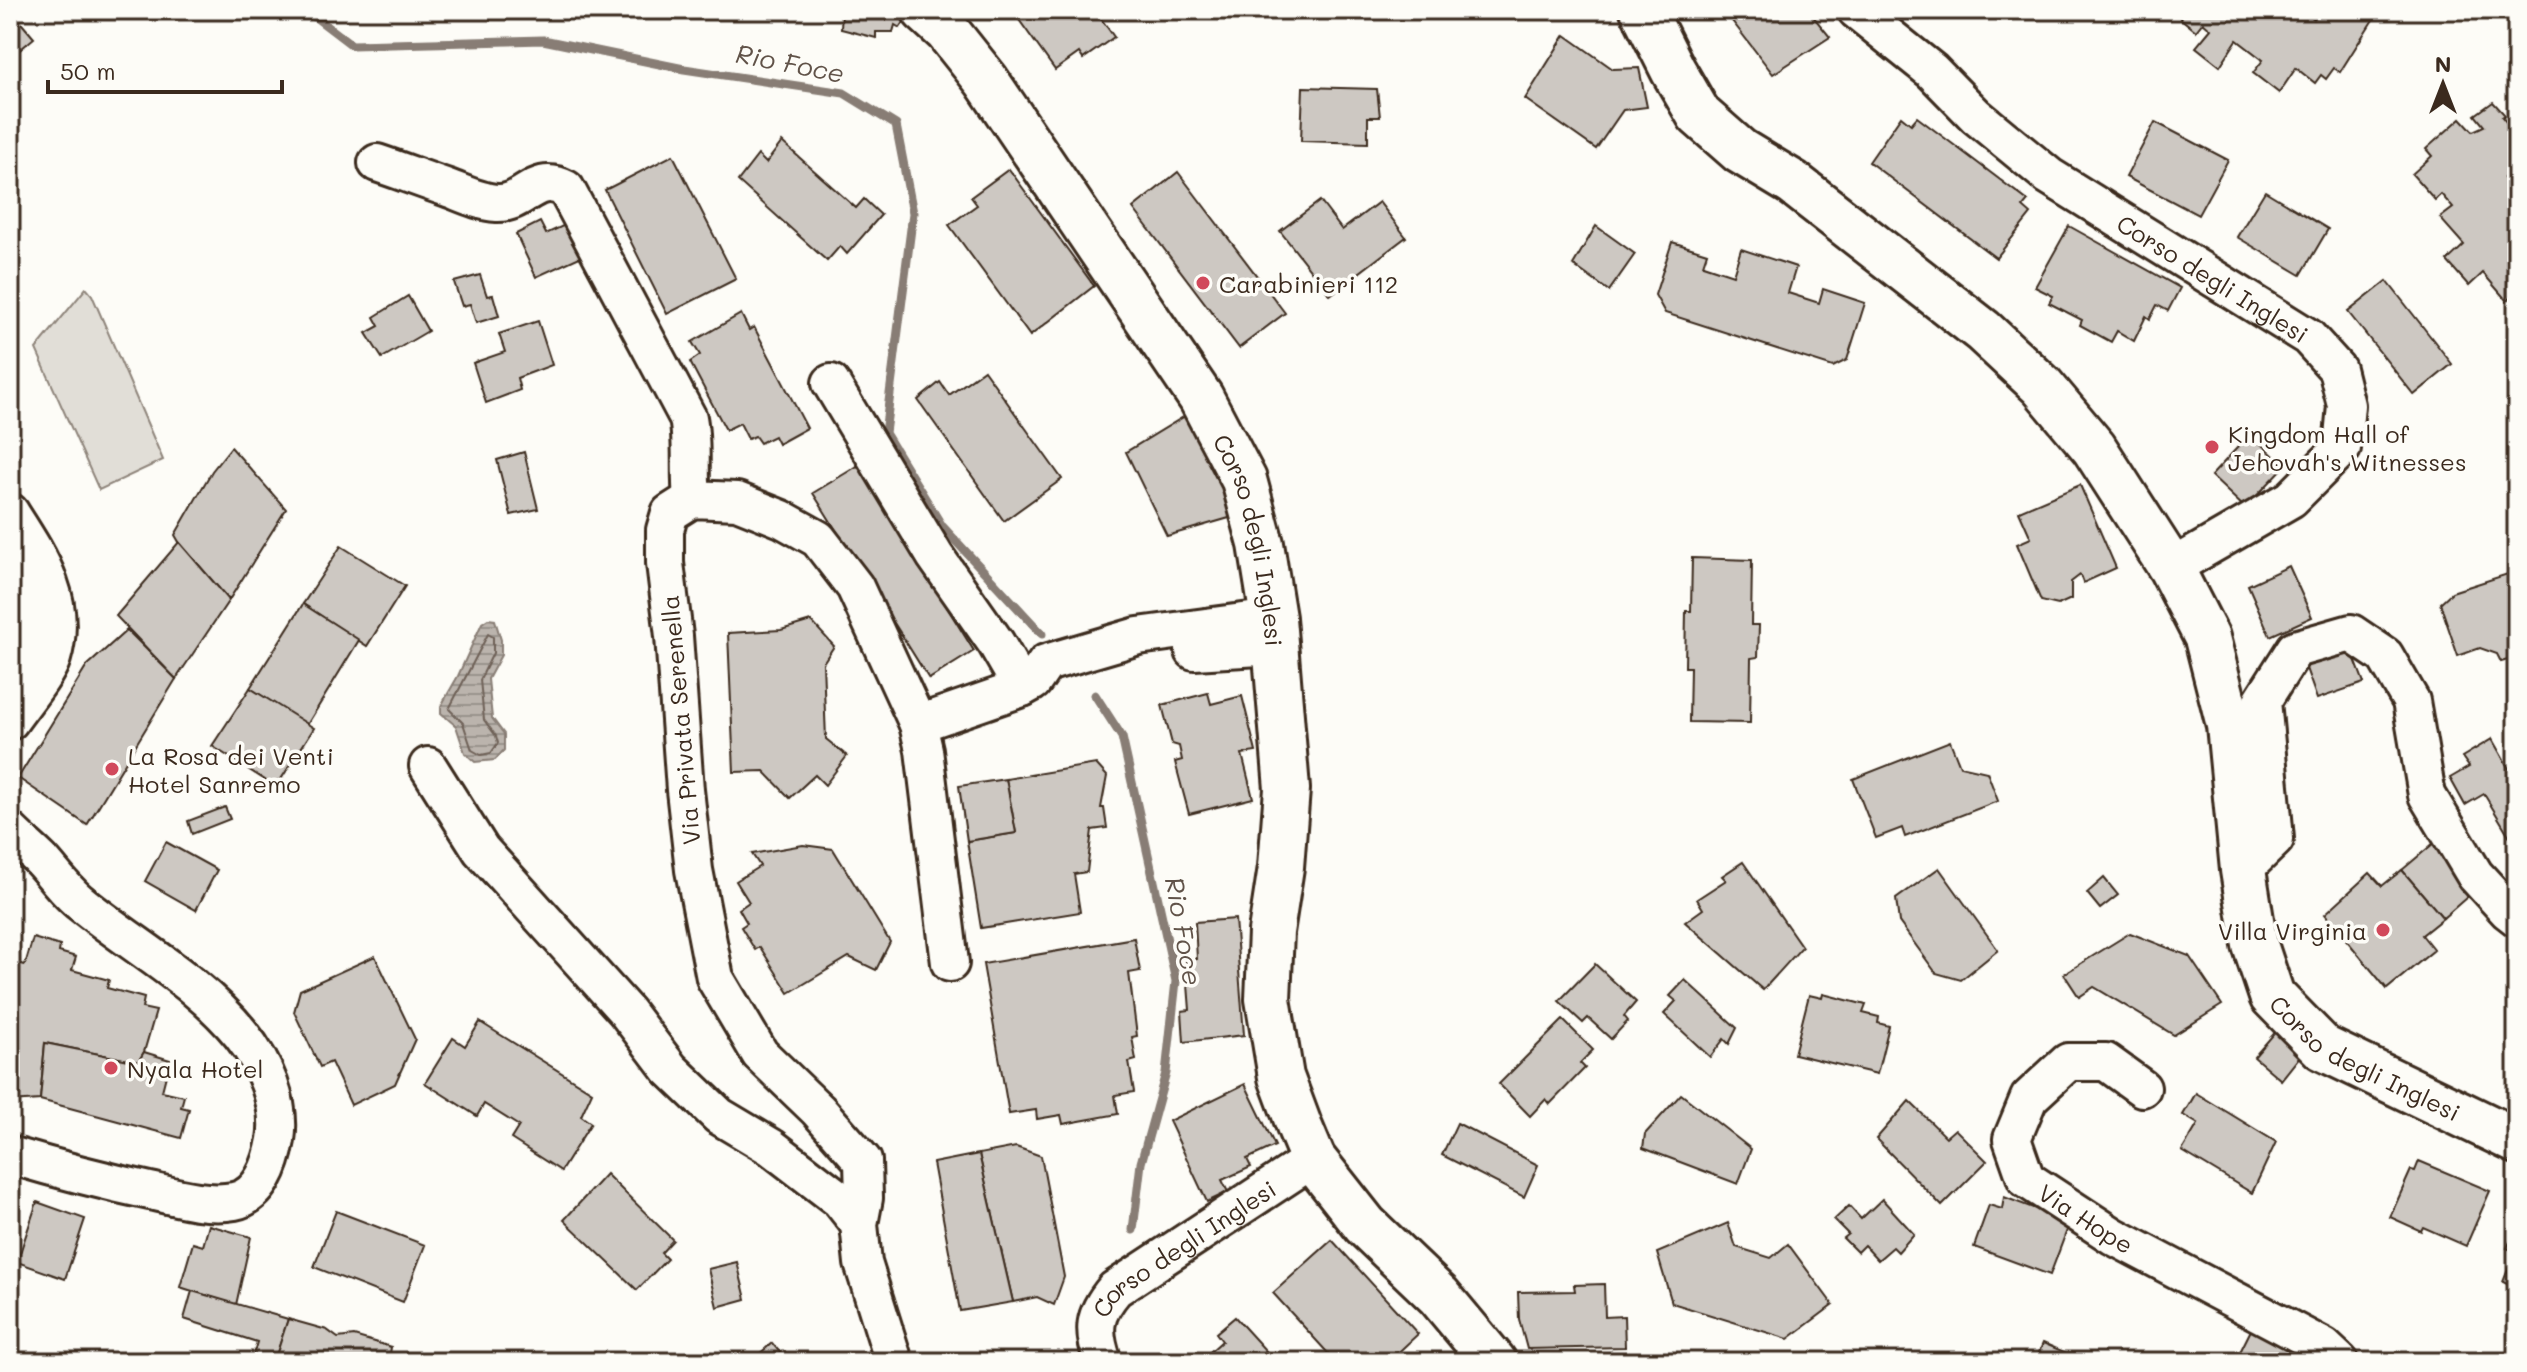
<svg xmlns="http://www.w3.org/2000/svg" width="2527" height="1372" viewBox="0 0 2527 1372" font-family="Mali,sans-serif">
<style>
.garden{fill:#e1ded7;stroke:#8e847a;stroke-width:2}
.water{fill:url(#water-rules);stroke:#887d74;stroke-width:2}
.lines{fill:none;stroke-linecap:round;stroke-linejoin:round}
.shore{stroke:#6e6157;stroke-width:2}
.stream{stroke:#887d74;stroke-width:9}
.building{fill:#cdc8c2;stroke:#3b2a1e;stroke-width:2}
.minor-casing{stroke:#3b2a1e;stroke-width:42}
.major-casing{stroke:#3b2a1e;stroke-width:50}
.minor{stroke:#fdfcf7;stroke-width:36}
.major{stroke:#fdfcf7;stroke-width:44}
.poi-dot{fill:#d1495b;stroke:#fdfcf7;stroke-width:3}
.labels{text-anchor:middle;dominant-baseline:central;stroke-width:7;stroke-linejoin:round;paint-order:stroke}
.street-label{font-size:24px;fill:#3b2a1e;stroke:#fdfcf7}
.poi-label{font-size:24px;fill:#3b2a1e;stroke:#fdfcf7;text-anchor:start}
.water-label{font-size:26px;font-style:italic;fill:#615349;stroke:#fdfcf7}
</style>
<defs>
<pattern id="water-rules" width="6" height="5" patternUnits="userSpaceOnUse" patternTransform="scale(2)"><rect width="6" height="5" fill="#bbb4ad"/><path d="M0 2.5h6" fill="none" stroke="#99938c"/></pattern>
</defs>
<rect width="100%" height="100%" fill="#fdfcf7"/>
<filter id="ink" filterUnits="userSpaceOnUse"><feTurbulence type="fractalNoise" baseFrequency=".0125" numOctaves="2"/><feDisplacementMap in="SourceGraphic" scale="16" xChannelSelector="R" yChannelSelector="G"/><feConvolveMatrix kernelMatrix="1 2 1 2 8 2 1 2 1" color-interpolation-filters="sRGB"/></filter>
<g filter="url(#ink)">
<polygon class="garden" points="86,288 92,295 163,460 99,490 36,349"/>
<polygon class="water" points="488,619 495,620 501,640 501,655 488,679 492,718 504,734 504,750 495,760 475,762 465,753 456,726 441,713 441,706 458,676 482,623"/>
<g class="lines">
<polygon class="shore" points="488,634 493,637 493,653 480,680 484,720 496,736 498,743 491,753 481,755 472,750 463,723 449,709"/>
<g class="stream">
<polyline points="306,10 352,45 543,40 684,69 844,93 896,125 913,213 885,433 942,526 1042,634"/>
<polyline points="1095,695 1122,737 1176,981 1166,1073 1141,1163 1133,1230"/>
</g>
</g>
<g class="building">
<polygon points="10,10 34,38 10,58"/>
<polygon points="842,10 908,10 911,12 900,28 895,25 893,32 876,32 876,38 841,29"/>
<polygon points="1012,10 1095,10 1114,37 1083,59 1079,53 1055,70"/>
<polygon points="1726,10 1808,10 1830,37 1773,74 1729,17"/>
<polygon points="2185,10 2302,10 2314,19 2321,10 2366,10 2374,18 2340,72 2334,68 2326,79 2321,75 2315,83 2296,68 2279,93 2253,73 2263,60 2237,40 2220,66 2196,47 2211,29 2203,22 2196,31 2180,18"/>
<polygon points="1565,35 1613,69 1639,68 1647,107 1623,110 1596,149 1525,99"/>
<polygon points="1303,87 1377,89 1380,117 1368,117 1368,143 1301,141"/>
<polygon points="2493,102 2505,115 2502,117 2517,135 2517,166 2504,178 2517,193 2517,292 2507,301 2483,273 2469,286 2447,261 2464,245 2440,218 2453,208 2441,194 2435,200 2412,174 2432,156 2426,149 2461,118 2473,131 2484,126 2475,115"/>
<polygon points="1901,116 1911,124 1917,117 2028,201 2023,207 2031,214 1996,258 1869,162"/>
<polygon points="2155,122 2228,160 2198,215 2126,177"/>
<polygon points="782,142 856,208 864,199 881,215 847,254 840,246 827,261 738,181 758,155 766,163"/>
<polygon points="673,155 736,279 667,314 605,190"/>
<polygon points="1009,169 1094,286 1030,336 949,225 977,205 971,197"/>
<polygon points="1178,172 1285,313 1239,348 1133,208"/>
<polygon points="2265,191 2328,229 2301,275 2237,237"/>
<polygon points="1320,201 1342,230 1379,202 1406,237 1330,295 1280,231"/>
<polygon points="540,222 546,234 567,224 582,256 536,277 516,234"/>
<polygon points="1596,226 1635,254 1609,291 1573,265"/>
<polygon points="2069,226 2180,288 2168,311 2157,305 2150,319 2146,316 2134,341 2117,331 2111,342 2080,325 2082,320 2049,303 2053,296 2035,287"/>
<polygon points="1672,242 1707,253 1703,265 1733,275 1741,249 1796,267 1788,293 1819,303 1823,289 1865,303 1847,360 1833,367 1665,313 1655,295"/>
<polygon points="480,275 487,296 493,295 499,316 476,323 470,304 462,306 454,282"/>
<polygon points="2387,281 2452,364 2414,395 2348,312"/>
<polygon points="408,296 428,331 382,358 366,333 379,326 374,317"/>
<polygon points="741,314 749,330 754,327 807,428 778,444 774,436 760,443 755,436 748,439 740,423 726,430 690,362 700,355 692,342"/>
<polygon points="538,321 552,365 517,378 520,390 486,403 473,363 505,352 499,334"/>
<polygon points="984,370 1062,479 1004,521 918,400 940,382 949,395"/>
<polygon points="1190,413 1236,516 1167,536 1126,452"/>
<polygon points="2250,434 2285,466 2245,508 2211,476"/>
<polygon points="231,447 286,509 229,600 179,542 175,535 212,471"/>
<polygon points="524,452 538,509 511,515 497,460"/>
<polygon points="859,465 974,651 929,679 813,493"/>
<polygon points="2080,485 2116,568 2083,583 2080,575 2071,582 2071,599 2058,605 2041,601 2017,544 2031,538 2019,511"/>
<polygon points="179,542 229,600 176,679 116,616"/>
<polygon points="341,546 405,586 367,646 303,604"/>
<polygon points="1692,558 1752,560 1751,625 1759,625 1758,657 1751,658 1750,723 1689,722 1690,667 1685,667 1686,611 1691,611"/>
<polygon points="2289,566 2312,617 2270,636 2248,585"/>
<polygon points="2517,571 2517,649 2513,650 2515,658 2501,662 2497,654 2480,648 2458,656 2440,603 2452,592"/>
<polygon points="303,604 359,640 307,725 250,688"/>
<polygon points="811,621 834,646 823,663 826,739 847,756 825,785 815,775 790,798 764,771 734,772 728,633 781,630"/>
<polygon points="127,630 176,679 87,825 18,778 87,666"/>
<polygon points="2348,641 2364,683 2317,699 2302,657"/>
<polygon points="250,688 314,728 276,787 212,746"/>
<polygon points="1208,693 1211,704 1242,696 1256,752 1242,754 1253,798 1189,814 1175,762 1182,760 1179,746 1172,744 1162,705"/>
<polygon points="2492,739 2517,783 2517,832 2510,837 2484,794 2465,805 2450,778 2469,767 2462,757"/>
<polygon points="1950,741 1960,766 1987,772 1998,801 1905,837 1902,828 1876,838 1853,779"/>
<polygon points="1096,764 1107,776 1101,808 1104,808 1107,828 1092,830 1087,872 1074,874 1080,912 981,928 967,841 1016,833 1006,779"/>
<polygon points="1006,779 1016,833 967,841 959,786"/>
<polygon points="225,807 230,819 192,834 188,821"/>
<polygon points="166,842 217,870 196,910 145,881"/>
<polygon points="2434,843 2474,891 2443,918 2402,870"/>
<polygon points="803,845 833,849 890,942 876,970 849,957 789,993 760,947 755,950 741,927 747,923 739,909 749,902 736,881 760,866 752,854"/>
<polygon points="1743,862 1802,947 1763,990 1685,922 1703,909 1697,899 1726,880 1722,876"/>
<polygon points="1939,868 1998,950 1961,980 1936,973 1899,922 1896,899"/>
<polygon points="2402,870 2443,918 2422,935 2434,950 2387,989 2325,914 2370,873 2382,886"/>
<polygon points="2104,878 2118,895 2100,909 2087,893"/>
<polygon points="1235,919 1244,1035 1184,1042 1182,1011 1190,1010 1186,959 1197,959 1195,922"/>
<polygon points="2130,933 2189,956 2222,1005 2174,1035 2094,987 2079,997 2064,974"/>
<polygon points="33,938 60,946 59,952 76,957 72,970 109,980 107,988 144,998 142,1008 156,1011 144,1052 138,1062 45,1043 40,1100 10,1102 10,961 25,965"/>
<polygon points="1134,938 1140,971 1129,973 1137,1036 1132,1037 1136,1060 1129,1062 1134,1092 1115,1095 1118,1114 1063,1124 1061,1115 1037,1119 1036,1110 1009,1114 983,964"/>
<polygon points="375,956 415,1039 395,1084 351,1105 331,1062 320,1067 294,1012 300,990"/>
<polygon points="1595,964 1636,1002 1624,1016 1628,1021 1611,1039 1588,1018 1583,1023 1559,1001"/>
<polygon points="1685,980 1737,1028 1729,1044 1724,1039 1710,1057 1664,1014 1676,1001 1670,996"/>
<polygon points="1823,994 1866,1005 1863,1013 1879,1017 1878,1023 1889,1026 1877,1074 1794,1054 1809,995 1822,998"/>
<polygon points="1563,1020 1593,1050 1580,1063 1585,1068 1550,1104 1546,1099 1530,1116 1499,1084"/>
<polygon points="480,1022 592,1092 581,1116 591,1123 561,1171 511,1139 519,1126 484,1104 477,1116 425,1083 453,1038 465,1046"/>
<polygon points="2284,1022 2300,1056 2281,1080 2254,1057"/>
<polygon points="45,1043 138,1062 144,1052 170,1060 162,1091 184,1096 181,1107 189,1109 181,1138 40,1100"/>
<polygon points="1245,1084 1275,1146 1247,1159 1251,1167 1222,1180 1228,1192 1207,1202 1169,1121"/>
<polygon points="2196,1093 2276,1142 2252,1193 2182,1151 2198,1124 2183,1115"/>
<polygon points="1681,1094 1751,1149 1738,1184 1643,1148 1645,1134"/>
<polygon points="1909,1101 1946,1137 1955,1129 1987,1161 1942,1206 1876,1139"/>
<polygon points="1457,1123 1538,1165 1524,1197 1442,1155"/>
<polygon points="1016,1147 1041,1156 1064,1277 1054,1305 1037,1297 1013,1302 979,1154"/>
<polygon points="979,1154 1013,1302 960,1311 933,1163"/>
<polygon points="2419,1161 2490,1191 2466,1246 2423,1227 2421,1231 2390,1217 2411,1170 2415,1171"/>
<polygon points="606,1174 673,1240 661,1253 667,1259 637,1290 564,1220"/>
<polygon points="2004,1197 2070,1222 2050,1275 1974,1247 1989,1205 2002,1209"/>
<polygon points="1882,1199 1914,1234 1898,1252 1893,1247 1878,1260 1864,1245 1857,1252 1843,1238 1848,1234 1834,1220 1849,1206 1861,1219"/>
<polygon points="37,1202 85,1219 65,1279 17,1262"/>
<polygon points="336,1211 425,1245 403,1302 314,1267"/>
<polygon points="1728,1223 1736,1247 1771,1258 1788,1244 1833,1305 1788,1339 1672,1303 1657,1253"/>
<polygon points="209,1225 251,1237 236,1305 180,1287 193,1243 203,1246"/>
<polygon points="2517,1227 2517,1289 2503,1282 2515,1252 2507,1248"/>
<polygon points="1332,1240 1418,1334 1388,1362 1336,1362 1273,1293"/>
<polygon points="737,1262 746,1299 717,1307 708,1269"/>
<polygon points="1604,1284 1605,1317 1624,1316 1625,1347 1527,1349 1519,1319 1518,1292 1575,1291 1574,1285"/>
<polygon points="192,1291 288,1319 274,1362 251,1362 257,1342 184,1319"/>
<polygon points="1235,1317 1276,1362 1187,1362 1196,1354 1201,1360 1222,1341 1216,1333"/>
<polygon points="288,1319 327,1330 338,1338 354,1336 391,1347 389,1362 274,1362"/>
<polygon points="2255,1322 2326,1362 2235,1362"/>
<polygon points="772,1343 788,1362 750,1362"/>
<polygon points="2043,1343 2069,1354 2066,1362 2035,1362"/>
</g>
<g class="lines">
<defs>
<g id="minor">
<path id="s1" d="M1856,10l76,61 44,45 73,60 259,161 29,32 9,36 -4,43 -51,51 -120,69"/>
<path d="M377,163c24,8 47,17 71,25 16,6 32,14 49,15 29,1 37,-31 69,-14l122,229c5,24 1,54 4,81"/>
<polyline points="831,383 935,556 996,643 1022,688"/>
<path d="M10,512c29,45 59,89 42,146 -5,16 -31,47 -42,63"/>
<path d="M10,574c13,13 19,50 15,68 -2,11 -8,20 -15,28"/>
<polyline points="1194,651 1276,646"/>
<polyline points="918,724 924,750 950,963"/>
<polyline points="428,766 481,850 626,1011 670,1069 719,1116 771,1147 840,1200 859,1224"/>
<path d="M10,831c10,10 21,19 31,29 13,14 25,32 41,44 53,43 116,77 159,130 23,29 41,69 35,106 -4,23 -15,56 -42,61 -26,5 -58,-4 -84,-10 -47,-10 -93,-22 -140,-36"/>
<polyline points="2243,870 2275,839 2262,701 2295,649 2351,633 2385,656 2411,701 2427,795 2475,875 2508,911 2517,918"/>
<path id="s2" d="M2142,1088l-36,-26h-38l-39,36 -17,41 14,40 87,57 211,111 16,15"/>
<polyline points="894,1362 863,1263 859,1224 864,1198 863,1161 818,1110 760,1054 715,978 694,870 685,790 674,636 665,563 665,530 670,513 692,499 737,501 782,519 818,539 855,587 918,724 1022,688 1033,682 1046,663 1138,636 1273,618"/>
<path id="s3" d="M1103,1362c-11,-32 -10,-47 12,-73l198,-130"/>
</g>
<g id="major">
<path id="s4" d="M924,10l23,21 39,49 215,318 43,82 17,64 12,74 14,171 -6,78 -10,65 -3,67 13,78 19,51 13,31 52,66 74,71 55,66"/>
<path id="s5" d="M1643,10l30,60 26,45 41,36 53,32 190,148 59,55 52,62 77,120 36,70 22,87 14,145 12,75 17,51 51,52 194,93"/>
</g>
</defs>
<use href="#minor" class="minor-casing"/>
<use href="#major" class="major-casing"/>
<use href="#minor" class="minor"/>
<use href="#major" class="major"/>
</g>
</g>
<g class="poi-dot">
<circle cx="1203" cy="283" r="8"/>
<circle cx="2212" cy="447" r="8"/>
<circle cx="112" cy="769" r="8"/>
<circle cx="2383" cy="930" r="8"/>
<circle cx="111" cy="1068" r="8"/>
</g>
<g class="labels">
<g class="street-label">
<text stroke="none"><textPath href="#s1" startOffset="448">Corso degli Inglesi</textPath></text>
<text stroke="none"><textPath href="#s4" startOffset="630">Corso degli Inglesi</textPath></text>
<text transform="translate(680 720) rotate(-95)">Via Privata Serenella</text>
<text stroke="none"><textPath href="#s5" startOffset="1338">Corso degli Inglesi</textPath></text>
<text stroke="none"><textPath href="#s2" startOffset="294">Via Hope</textPath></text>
<text stroke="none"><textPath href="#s3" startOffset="158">Corso degli Inglesi</textPath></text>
</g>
<g class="poi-label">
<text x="1219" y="283">Carabinieri 112</text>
<text x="2228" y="433">Kingdom Hall of<tspan x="2228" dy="28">Jehovah's Witnesses</tspan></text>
<text x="128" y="755">La Rosa dei Venti<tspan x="128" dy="28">Hotel Sanremo</tspan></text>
<text x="2367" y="930" text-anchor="end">Villa Virginia</text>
<text x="127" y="1068">Nyala Hotel</text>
</g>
<g class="water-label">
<text transform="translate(790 63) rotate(11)">Rio Foce</text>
<text transform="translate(1184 931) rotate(80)">Rio Foce</text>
</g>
</g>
<rect width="2527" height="1372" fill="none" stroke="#fdfcf7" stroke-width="40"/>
<rect x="20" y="20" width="2487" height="1332" fill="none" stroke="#3b2a1e" stroke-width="3" filter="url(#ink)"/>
<g transform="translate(2443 84)" stroke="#fdfcf7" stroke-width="6" paint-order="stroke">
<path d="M0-6L14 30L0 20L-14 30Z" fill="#3b2a1e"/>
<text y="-12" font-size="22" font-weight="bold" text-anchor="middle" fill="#3b2a1e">N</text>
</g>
<path d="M48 80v12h234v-12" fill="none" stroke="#3b2a1e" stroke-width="4"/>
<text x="60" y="80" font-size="24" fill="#3b2a1e" stroke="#fdfcf7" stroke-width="6" paint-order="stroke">50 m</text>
</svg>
